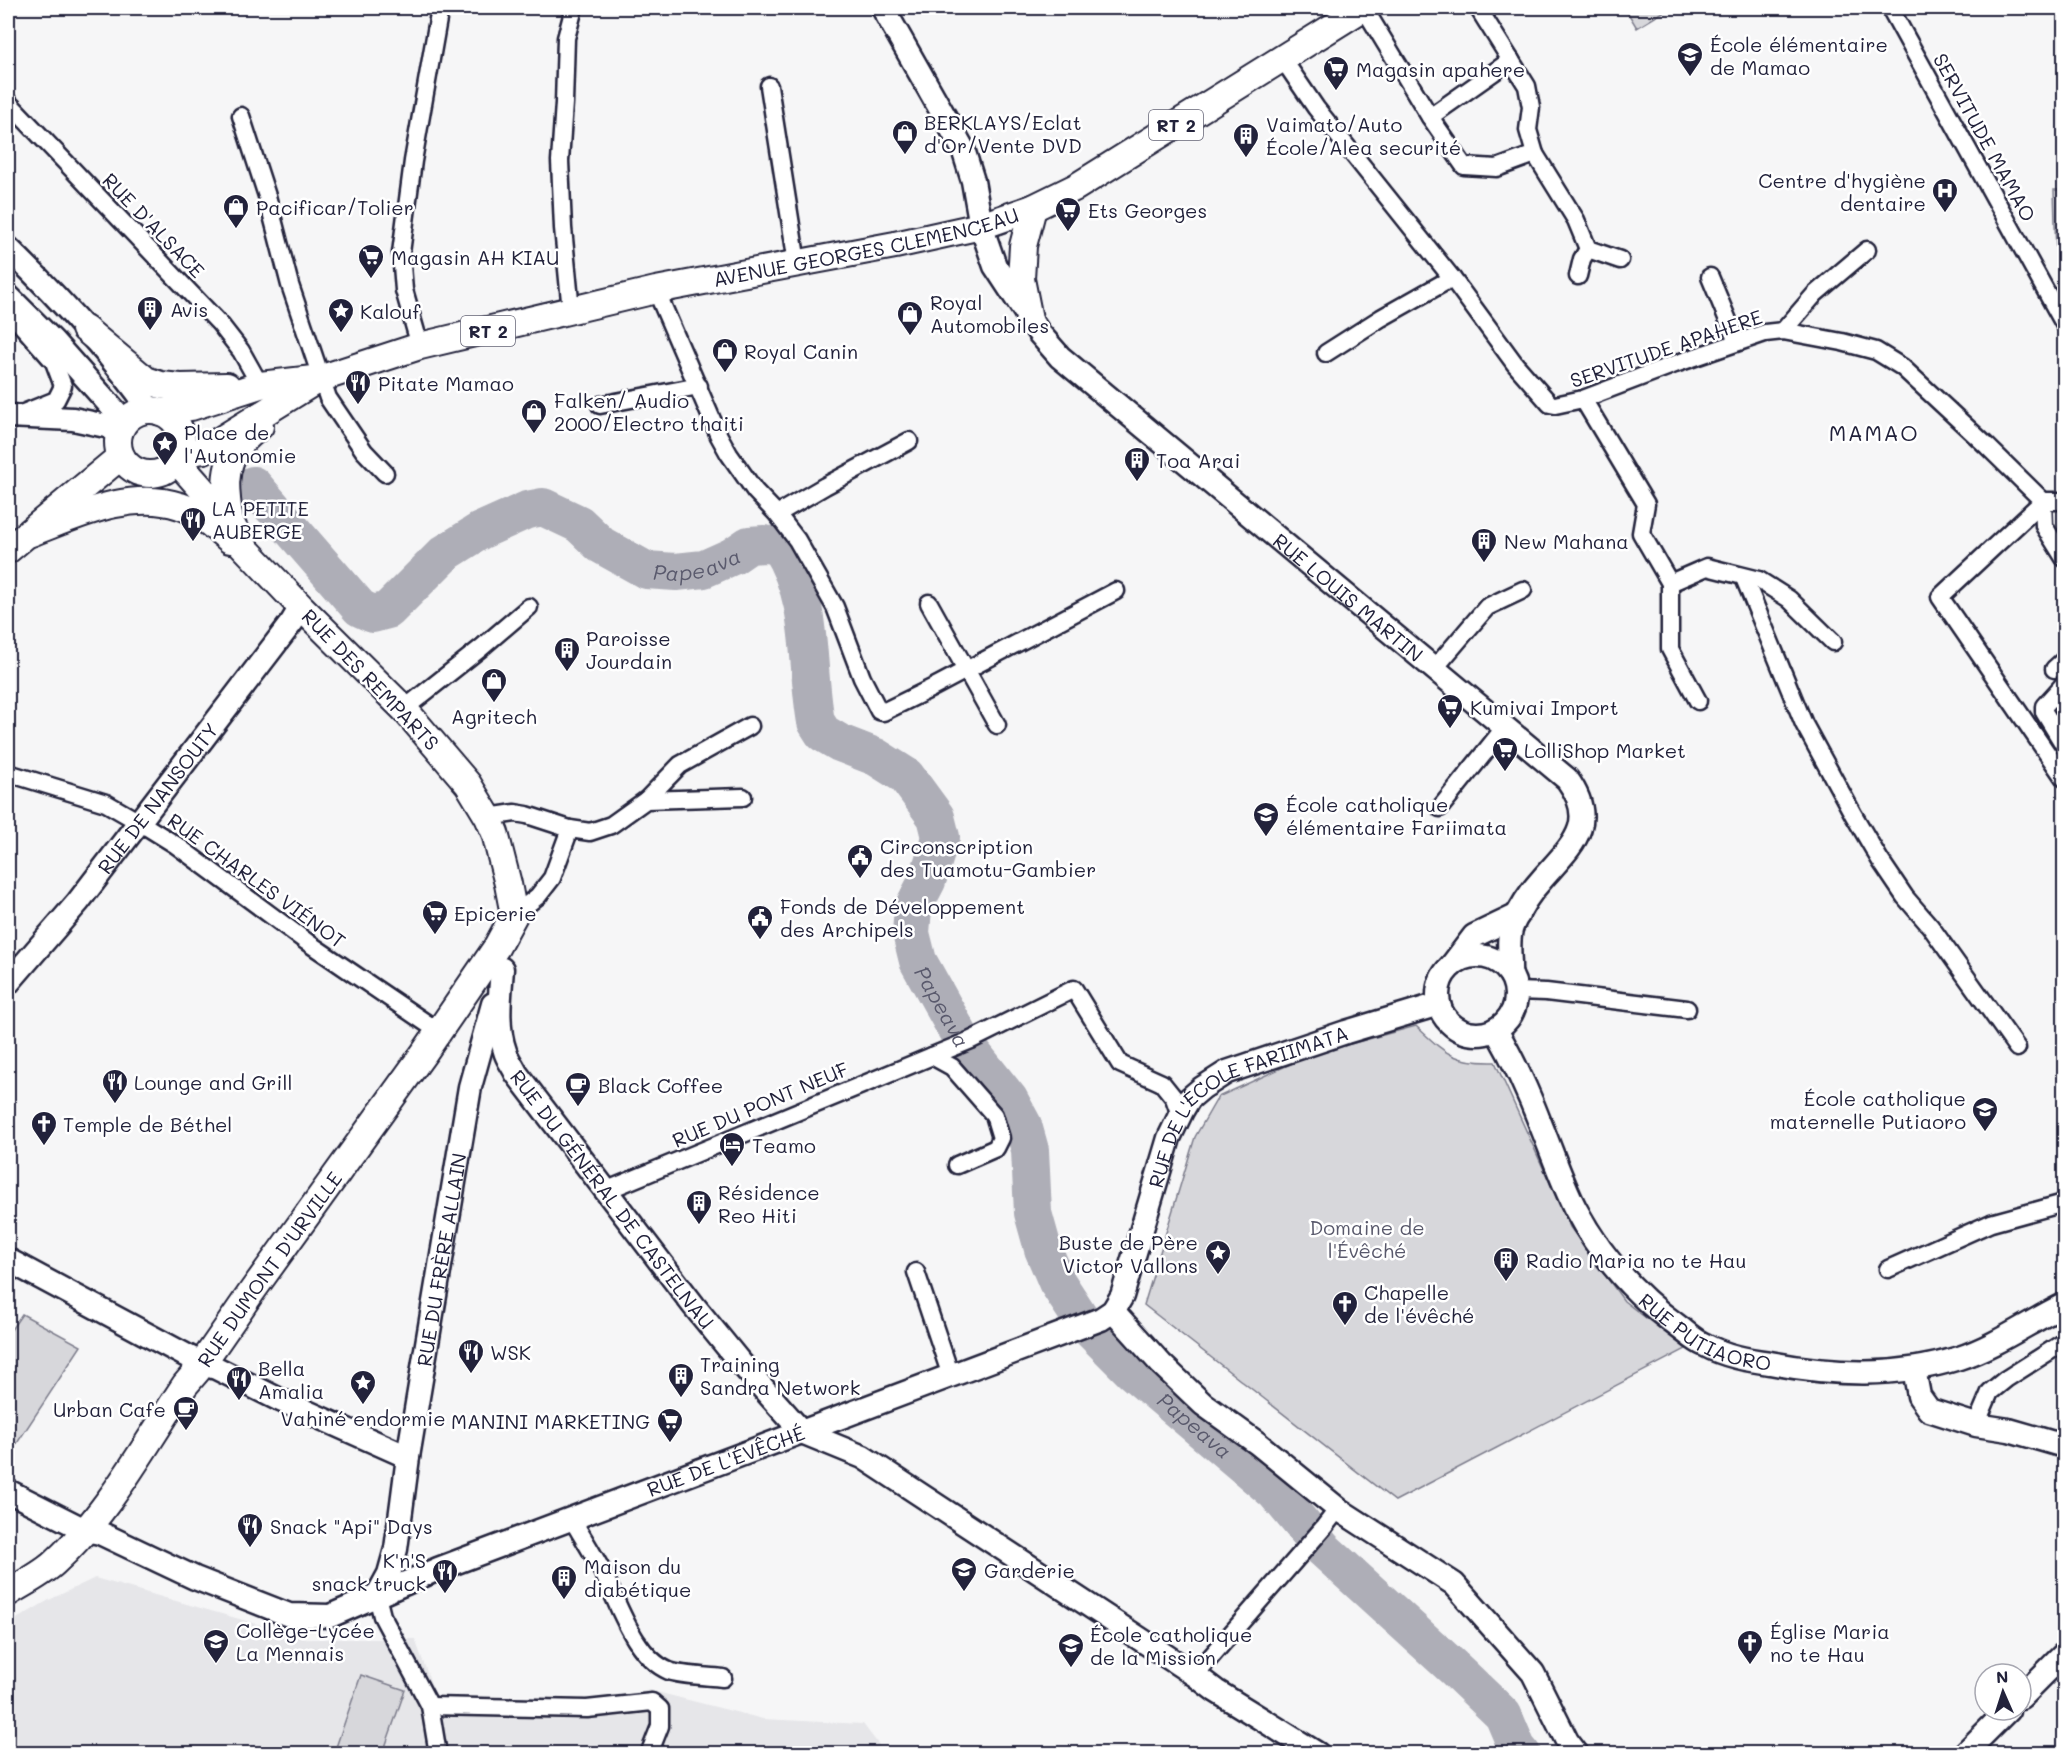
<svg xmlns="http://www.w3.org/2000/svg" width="2072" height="1761" viewBox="0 0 2072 1761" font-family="Mali,sans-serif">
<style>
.built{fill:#e6e6e9}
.green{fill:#d7d7db;stroke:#7c7c8b;stroke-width:1.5}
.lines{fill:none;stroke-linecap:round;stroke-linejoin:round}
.river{stroke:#aeaeb7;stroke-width:38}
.street-casing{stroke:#22223b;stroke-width:21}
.secondary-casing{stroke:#22223b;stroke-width:27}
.primary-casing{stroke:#22223b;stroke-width:30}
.street{stroke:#fff;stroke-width:16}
.secondary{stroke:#fff;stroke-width:22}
.primary{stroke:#fff;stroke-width:26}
.labels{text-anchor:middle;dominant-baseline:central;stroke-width:5;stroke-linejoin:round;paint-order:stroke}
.shield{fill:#fff;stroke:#646476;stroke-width:1.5}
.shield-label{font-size:18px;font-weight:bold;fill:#22223b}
.poi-label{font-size:20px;fill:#22223b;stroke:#fff;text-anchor:start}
.street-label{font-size:20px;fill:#22223b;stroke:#fff}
.park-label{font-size:20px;fill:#58586b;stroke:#fff}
.water-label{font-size:21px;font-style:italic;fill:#5a5a6d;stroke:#fff}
.quarter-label{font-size:22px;letter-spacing:1.5px;fill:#22223b;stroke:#fff}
</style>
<rect width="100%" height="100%" fill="#f6f6f7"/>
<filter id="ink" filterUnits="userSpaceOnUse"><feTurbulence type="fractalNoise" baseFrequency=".0167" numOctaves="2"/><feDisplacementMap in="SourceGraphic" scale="12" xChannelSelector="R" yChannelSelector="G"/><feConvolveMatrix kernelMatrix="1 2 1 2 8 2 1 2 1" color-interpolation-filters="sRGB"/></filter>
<g filter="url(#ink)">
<polygon class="built" points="95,1578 310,1639 415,1639 437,1700 586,1710 649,1690 763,1719 863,1724 885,1753 8,1754 8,1624 49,1600"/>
<g class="green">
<polygon points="1625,8 1670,8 1637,28"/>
<polygon points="2054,190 2064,190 2064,254 2056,255"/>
<path d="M1416,1026c29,27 37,37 79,36l75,165 54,74 62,48 -291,152 -251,-196 51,-168 23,-40 92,-42z"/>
<polygon points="22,1314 81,1346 8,1457 8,1334"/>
<polygon points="361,1675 405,1690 383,1753 334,1753"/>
</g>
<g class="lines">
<path class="river" id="s1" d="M253,485l107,123 13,6 15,-4 57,-57 35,-22 47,-21 16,-3 36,17 22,21 45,25 30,2 28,-3 29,-13 16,-11 15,-1 15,2c36,57 26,114 37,176l7,11 17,10 36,14 30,19 30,41 5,20 -14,44 -14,27 -2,25 7,28 44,79 47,59 14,26 7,25 3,63 10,36 14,33 26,40 50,50 142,120 48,57 133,121 47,45 14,33 5,6"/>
<defs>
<g id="street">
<polyline points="1364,8 1430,117 1464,166 1497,168 1535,154 1528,130 1531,107 1527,86 1478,8"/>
<polyline points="1890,8 2064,324"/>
<polyline points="1282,58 1316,108 1452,278 1515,364 1550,404 1555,405 1583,399 1675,364 1765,333 1783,331 1842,342 1876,351 1902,367 1987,446 2043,501 2064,501"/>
<polyline points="769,86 797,263"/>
<polyline points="8,102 220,324 241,351 260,385"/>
<polyline points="241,116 267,196 290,285 328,398 364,451 385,473"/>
<polyline points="1430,117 1511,60"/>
<polyline points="1535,154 1576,220 1588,249 1620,260"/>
<polyline points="1578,276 1582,259 1588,249"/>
<polyline points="1710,277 1737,342"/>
<polyline points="656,290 719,436 729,454 755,491 777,514 797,540 835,607 862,678 879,711 883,712 932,688 1116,591"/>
<polyline points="8,310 54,362 63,386 56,400 21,414"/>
<polyline points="571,311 563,228 560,161 564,103 566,38 574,8"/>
<polyline points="1783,331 1815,294 1867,250"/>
<polyline points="420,346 404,290 401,253 413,161 440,8"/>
<polyline points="1326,353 1381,318 1452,278"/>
<polyline points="1583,399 1646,504 1641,533 1670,583 1707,567 1759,580 1789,599 1833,642"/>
<polyline points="600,405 699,386"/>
<polyline points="2043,501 1940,597 2064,778"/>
<polyline points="2043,501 2044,526 2064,558"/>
<polyline points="777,514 825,486 909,441"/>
<polyline points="1744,578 1804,724 1853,814 1880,860 1905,897 1930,926 2017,1048"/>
<polyline points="1670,583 1670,649 1698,701"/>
<polyline points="929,603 997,725"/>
<polyline points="1434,669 1487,607 1523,590"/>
<polyline points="2054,669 2064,660"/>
<polyline points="2064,684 2044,706 2044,712 2064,745"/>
<polyline points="404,709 481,648 529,607"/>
<polyline points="8,773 106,803 139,822 176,845 307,942 438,1031"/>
<polyline points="646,800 680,765 750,726"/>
<polyline points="1440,808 1505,727"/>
<polyline points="488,817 515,813 527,815 570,829 590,832 611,825 646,800 743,797"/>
<polyline points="514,915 538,896 552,878 570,829"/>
<polyline points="1515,991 1546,992 1687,1009"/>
<polyline points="932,1056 952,1067 994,1115 1001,1138 996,1148 957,1165"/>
<polyline points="605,1191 971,1040 1074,989 1120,1064 1162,1083 1174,1098 1180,1115"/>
<polyline points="1888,1269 1991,1223 2064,1203"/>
<polyline points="916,1272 951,1376"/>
<polyline points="1976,1425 1990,1392 2006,1379 2064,1342"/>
<path d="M571,1517c10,18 21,35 30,52 17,32 32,87 68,102 14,5 39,5 54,7"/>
<polyline points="377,1596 382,1616 430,1706 438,1754"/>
<polyline points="1195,1675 1324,1527 1338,1509"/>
<polyline points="430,1706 587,1709 652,1702 660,1709 660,1726 649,1754"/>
</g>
<g id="secondary">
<path id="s2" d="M883,8l80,141 10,32 8,45 14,40 44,67 21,24 507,422c32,44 6,65 -24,99 -11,12 -23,30 -30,46 -7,14 -2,35 -3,50"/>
<path d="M8,248c51,50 101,103 142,162"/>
<polyline points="8,296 53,341 125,422"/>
<polyline points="8,416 73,419 120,429"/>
<circle cx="1477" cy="995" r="39"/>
<polyline points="1452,965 1474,936 1518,915"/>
<path id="s3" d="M502,969c-2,27 -6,57 3,82 2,8 8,15 11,22l178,233 44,54 64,72 61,25 332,218 21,16 102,63"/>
<path id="s4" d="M8,983l70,-81 214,-280 9,-15"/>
<path id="s5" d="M1496,1030c18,31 33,64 46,98 11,27 20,54 33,80 25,48 60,87 104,119 8,6 16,14 26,18 20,11 43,15 65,18 64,12 126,15 189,-5 37,-12 70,-36 105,-53"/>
<polyline points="8,1260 202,1364 216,1368 278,1399 408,1457"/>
<polyline points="1113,1311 1161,1364 1203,1404 1257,1443 1338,1509 1454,1584 1533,1673 1567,1741 1577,1754"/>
<polyline points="1914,1369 1919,1396 1929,1410 1976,1425 2009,1430 2064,1446"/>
<path id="s6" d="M8,1491l77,39 15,3 95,45 94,37 41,1 108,-47 663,-250 12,-8 9,-15 47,-158 13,-27 7,-12 13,-11 25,-16 119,-40 93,-28"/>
<path id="s7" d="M377,1596l12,-22 7,-25 12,-92 62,-370 23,-83"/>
<polyline points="2021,1697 2064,1654"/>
<polyline points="1964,1754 2008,1710"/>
</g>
<g id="primary">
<polyline points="1029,319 1021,279 1023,246 1033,208"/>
<polyline points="85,329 146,380 161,385 180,387 227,386"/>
<circle cx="150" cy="442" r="32"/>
<path id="s8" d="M160,412l31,-5 69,-22 62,-7 98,-32 236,-56 239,-45 86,-19 52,-18 43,-21 287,-179"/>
<polyline points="180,454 204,450 314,382"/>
<path d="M230,521c-4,-25 -9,-53 9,-75 5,-7 14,-14 21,-20"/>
<path d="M31,533c45,-17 100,-44 149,-27 19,6 35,22 50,34"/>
<polyline points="8,550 121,456"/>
<path id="s9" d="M8,1593c14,-9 33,-18 46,-30 53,-48 91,-118 131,-178l12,-14 56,-81 171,-237 72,-105 18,-33 -6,-31 -13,-51 -7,-16 -20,-33 -64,-75 -103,-102 -59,-62 -12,-24 -54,-61"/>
</g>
</defs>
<use href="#street" class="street-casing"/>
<use href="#secondary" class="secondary-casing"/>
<use href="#primary" class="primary-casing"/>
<use href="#street" class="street"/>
<use href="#secondary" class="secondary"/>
<use href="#primary" class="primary"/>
</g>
</g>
<defs>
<symbol id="school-pin" viewBox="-11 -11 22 30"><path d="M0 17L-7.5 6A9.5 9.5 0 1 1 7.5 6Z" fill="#22223b" stroke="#fff"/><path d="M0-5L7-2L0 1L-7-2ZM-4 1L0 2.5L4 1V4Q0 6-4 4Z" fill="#fff"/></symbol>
<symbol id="supermarket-pin" viewBox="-11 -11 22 30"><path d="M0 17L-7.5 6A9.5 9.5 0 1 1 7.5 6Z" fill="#22223b" stroke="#fff"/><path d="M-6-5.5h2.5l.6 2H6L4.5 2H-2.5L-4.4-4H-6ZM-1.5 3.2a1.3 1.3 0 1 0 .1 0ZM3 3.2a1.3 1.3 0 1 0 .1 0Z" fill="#fff"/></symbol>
<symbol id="shop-pin" viewBox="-11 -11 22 30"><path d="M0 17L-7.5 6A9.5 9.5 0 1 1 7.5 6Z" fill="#22223b" stroke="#fff"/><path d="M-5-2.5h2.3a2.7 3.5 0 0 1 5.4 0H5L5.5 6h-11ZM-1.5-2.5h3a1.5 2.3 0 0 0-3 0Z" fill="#fff"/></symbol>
<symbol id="building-pin" viewBox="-11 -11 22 30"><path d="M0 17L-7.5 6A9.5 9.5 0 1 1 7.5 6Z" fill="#22223b" stroke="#fff"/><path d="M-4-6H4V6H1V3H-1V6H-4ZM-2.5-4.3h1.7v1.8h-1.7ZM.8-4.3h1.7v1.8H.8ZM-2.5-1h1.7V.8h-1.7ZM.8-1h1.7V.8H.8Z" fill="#fff"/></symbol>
<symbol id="hospital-pin" viewBox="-11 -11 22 30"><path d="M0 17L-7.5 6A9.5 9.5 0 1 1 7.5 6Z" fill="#22223b" stroke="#fff"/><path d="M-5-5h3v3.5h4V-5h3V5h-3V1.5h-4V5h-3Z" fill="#fff"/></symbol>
<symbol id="sight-pin" viewBox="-11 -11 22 30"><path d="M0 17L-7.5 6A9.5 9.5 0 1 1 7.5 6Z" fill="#22223b" stroke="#fff"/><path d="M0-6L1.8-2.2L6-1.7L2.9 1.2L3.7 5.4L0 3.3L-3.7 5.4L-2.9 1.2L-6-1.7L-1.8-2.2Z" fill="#fff"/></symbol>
<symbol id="restaurant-pin" viewBox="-11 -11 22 30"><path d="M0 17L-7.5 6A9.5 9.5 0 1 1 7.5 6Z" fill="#22223b" stroke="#fff"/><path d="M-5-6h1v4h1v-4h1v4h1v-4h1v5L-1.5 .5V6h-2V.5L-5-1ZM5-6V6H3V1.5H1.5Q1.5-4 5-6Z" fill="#fff"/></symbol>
<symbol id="civic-pin" viewBox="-11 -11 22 30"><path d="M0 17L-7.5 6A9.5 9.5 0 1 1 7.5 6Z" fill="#22223b" stroke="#fff"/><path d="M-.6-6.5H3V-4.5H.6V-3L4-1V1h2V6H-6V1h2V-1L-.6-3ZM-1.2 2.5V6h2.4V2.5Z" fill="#fff"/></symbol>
<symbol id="cafe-pin" viewBox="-11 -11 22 30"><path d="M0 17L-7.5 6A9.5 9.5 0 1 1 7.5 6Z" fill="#22223b" stroke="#fff"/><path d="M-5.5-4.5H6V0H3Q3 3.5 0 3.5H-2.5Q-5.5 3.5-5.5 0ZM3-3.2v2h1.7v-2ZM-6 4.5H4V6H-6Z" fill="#fff"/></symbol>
<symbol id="church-pin" viewBox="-11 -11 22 30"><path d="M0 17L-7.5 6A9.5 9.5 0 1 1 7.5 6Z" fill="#22223b" stroke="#fff"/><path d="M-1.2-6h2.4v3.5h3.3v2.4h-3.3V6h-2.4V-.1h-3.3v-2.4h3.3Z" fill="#fff"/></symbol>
<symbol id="hotel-pin" viewBox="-11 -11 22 30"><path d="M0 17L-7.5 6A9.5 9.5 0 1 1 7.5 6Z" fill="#22223b" stroke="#fff"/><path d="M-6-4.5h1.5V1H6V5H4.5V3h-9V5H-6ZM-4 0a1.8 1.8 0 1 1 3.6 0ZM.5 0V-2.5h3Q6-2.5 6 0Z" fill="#fff"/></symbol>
</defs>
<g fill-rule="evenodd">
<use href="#school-pin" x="1675" y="40" width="30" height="40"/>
<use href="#supermarket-pin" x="1321" y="54" width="30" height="40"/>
<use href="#shop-pin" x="890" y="118" width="30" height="40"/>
<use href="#building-pin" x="1231" y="121" width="30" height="40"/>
<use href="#hospital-pin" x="1930" y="176" width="30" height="40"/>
<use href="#shop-pin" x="221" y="192" width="30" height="40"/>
<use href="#supermarket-pin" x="1053" y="195" width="30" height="40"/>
<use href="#supermarket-pin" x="356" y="242" width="30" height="40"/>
<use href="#building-pin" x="135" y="294" width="30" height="40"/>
<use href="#sight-pin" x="326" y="296" width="30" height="40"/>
<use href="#shop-pin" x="895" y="299" width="30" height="40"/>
<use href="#shop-pin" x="710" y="336" width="30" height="40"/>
<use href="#restaurant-pin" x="343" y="368" width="30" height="40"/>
<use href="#shop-pin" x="519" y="397" width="30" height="40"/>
<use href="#sight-pin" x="150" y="429" width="30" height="40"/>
<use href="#building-pin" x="1122" y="445" width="30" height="40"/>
<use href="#restaurant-pin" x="178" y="505" width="30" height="40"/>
<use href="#building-pin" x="1469" y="526" width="30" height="40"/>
<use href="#building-pin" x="552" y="635" width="30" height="40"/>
<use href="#shop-pin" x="479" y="666" width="30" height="40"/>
<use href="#supermarket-pin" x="1435" y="692" width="30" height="40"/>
<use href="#supermarket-pin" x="1490" y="735" width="30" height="40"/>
<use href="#school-pin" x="1251" y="800" width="30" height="40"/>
<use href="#civic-pin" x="845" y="842" width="30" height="40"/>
<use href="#supermarket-pin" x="420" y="898" width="30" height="40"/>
<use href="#civic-pin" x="745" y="903" width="30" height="40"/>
<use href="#restaurant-pin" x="100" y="1067" width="30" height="40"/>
<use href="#cafe-pin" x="563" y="1070" width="30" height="40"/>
<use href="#school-pin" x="1970" y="1095" width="30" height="40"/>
<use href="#church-pin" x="29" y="1109" width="30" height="40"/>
<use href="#hotel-pin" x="717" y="1130" width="30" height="40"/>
<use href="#building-pin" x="684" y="1188" width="30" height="40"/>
<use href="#sight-pin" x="1203" y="1238" width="30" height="40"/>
<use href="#building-pin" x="1491" y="1245" width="30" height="40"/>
<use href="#church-pin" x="1330" y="1289" width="30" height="40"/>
<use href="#restaurant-pin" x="456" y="1337" width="30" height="40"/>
<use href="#building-pin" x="666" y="1361" width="30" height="40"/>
<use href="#restaurant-pin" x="224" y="1364" width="30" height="40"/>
<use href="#sight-pin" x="348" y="1368" width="30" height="40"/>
<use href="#cafe-pin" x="171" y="1394" width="30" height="40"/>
<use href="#supermarket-pin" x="655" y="1406" width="30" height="40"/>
<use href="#restaurant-pin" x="235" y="1511" width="30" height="40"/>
<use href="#school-pin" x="949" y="1555" width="30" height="40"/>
<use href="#restaurant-pin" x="430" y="1557" width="30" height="40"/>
<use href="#building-pin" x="549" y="1563" width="30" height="40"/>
<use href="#school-pin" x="201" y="1627" width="30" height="40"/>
<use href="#church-pin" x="1735" y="1628" width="30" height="40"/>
<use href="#school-pin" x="1056" y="1631" width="30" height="40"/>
</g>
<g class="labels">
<g class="shield">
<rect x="1149" y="110" width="54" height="30" rx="4.5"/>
<rect x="461" y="316" width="54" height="30" rx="4.5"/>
</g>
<g class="shield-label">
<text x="1176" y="125">RT 2</text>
<text x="488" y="331">RT 2</text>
</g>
<g class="poi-label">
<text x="1710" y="44">École élémentaire<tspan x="1710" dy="23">de Mamao</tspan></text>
<text x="1356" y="69">Magasin apahere</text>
<text x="924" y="122">BERKLAYS/Eclat<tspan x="924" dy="23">d'Or/Vente DVD</tspan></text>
<text x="1266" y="124">Vaimato/Auto<tspan x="1266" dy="23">École/Alea securité</tspan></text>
<text x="1926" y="180" text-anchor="end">Centre d'hygiène<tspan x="1926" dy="23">dentaire</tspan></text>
<text x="256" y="207">Pacificar/Tolier</text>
<text x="1088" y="210">Ets Georges</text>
<text x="391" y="257">Magasin AH KIAU</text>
<text x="930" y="302">Royal<tspan x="930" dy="23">Automobiles</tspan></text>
<text x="170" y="309">Avis</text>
<text x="360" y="311">Kalouf</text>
<text x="744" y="351">Royal Canin</text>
<text x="378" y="383">Pitate Mamao</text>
<text x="554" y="400">Falken/ Audio<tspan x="554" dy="23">2000/Electro thaiti</tspan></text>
<text x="184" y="432">Place de<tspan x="184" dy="23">l'Autonomie</tspan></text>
<text x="1156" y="460">Toa Arai</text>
<text x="212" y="508">LA PETITE<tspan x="212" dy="23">AUBERGE</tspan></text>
<text x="1504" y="541">New Mahana</text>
<text x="586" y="638">Paroisse<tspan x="586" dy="23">Jourdain</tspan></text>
<text x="1470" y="707">Kumivai Import</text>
<text x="494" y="716" text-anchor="middle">Agritech</text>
<text x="1524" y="750">LolliShop Market</text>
<text x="1286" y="804">École catholique<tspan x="1286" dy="23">élémentaire Fariimata</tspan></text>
<text x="880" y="846">Circonscription<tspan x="880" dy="23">des Tuamotu-Gambier</tspan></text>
<text x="780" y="906">Fonds de Développement<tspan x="780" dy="23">des Archipels</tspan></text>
<text x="454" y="913">Epicerie</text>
<text x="134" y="1082">Lounge and Grill</text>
<text x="598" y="1085">Black Coffee</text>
<text x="1966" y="1098" text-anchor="end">École catholique<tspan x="1966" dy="23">maternelle Putiaoro</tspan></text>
<text x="63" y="1124">Temple de Béthel</text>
<text x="752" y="1145">Teamo</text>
<text x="718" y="1192">Résidence<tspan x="718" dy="23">Reo Hiti</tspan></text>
<text x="1198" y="1242" text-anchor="end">Buste de Père<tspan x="1198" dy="23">Victor Vallons</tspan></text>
<text x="1526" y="1260">Radio Maria no te Hau</text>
<text x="1364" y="1292">Chapelle<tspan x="1364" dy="23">de l'évêché</tspan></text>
<text x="490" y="1352">WSK</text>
<text x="700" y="1364">Training<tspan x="700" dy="23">Sandra Network</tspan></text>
<text x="258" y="1368">Bella<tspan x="258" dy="23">Amalia</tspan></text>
<text x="166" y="1409" text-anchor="end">Urban Cafe</text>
<text x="363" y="1418" text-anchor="middle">Vahiné endormie</text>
<text x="650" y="1421" text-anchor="end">MANINI MARKETING</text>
<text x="270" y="1526">Snack "Api" Days</text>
<text x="426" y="1560" text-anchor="end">K'n'S<tspan x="426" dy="23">snack truck</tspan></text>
<text x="584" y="1566">Maison du<tspan x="584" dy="23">diabétique</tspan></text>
<text x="984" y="1570">Garderie</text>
<text x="236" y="1630">Collège-Lycée<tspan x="236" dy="23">La Mennais</tspan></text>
<text x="1770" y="1631">Église Maria<tspan x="1770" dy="23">no te Hau</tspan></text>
<text x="1090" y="1634">École catholique<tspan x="1090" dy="23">de la Mission</tspan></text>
</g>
<g class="street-label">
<text transform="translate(1985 137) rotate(61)">SERVITUDE MAMAO</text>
<text transform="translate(154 225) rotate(46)">RUE D'ALSACE</text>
<text stroke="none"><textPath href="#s8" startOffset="726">AVENUE GEORGES CLEMENCEAU</textPath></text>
<text transform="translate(1666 348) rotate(-19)">SERVITUDE APAHERE</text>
<text stroke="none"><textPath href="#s2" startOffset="771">RUE LOUIS MARTIN</textPath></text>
<text transform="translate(371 679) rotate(46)">RUE DES REMPARTS</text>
<text stroke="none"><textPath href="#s4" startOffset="238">RUE DE NANSOUTY</textPath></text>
<text transform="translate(257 880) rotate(36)">RUE CHARLES VIÉNOT</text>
<text transform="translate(760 1104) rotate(-23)">RUE DU PONT NEUF</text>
<text stroke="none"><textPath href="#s6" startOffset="1455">RUE DE L'ÉCOLE FARIIMATA</textPath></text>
<text stroke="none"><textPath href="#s3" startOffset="266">RUE DU GÉNÉRAL DE CASTELNAU</textPath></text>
<text stroke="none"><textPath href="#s7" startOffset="344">RUE DU FRÈRE ALLAIN</textPath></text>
<text stroke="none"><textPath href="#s9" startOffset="420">RUE DUMONT D'URVILLE</textPath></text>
<text stroke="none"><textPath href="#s5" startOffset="381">RUE PUTIAORO</textPath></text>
<text stroke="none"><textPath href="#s6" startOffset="774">RUE DE L'ÉVÊCHÉ</textPath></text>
</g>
<g class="park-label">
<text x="1367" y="1227">Domaine de<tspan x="1367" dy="23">l'Évêché</tspan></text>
</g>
<g class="water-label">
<text stroke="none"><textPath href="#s1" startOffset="556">Papeava</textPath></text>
<text stroke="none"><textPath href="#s1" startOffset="1186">Papeava</textPath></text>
<text stroke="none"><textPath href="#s1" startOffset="1692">Papeava</textPath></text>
</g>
<g class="quarter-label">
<text x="1874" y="432">MAMAO</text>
</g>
</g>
<rect width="2072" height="1761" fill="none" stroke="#fff" stroke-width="30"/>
<rect x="15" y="15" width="2042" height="1731" fill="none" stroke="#22223b" stroke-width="2" filter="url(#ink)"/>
<g transform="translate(2003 1692) rotate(357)"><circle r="28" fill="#ffffff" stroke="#a7a7b1" stroke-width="1.5"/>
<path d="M0-4.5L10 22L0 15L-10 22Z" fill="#22223b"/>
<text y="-9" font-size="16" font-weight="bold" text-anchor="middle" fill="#22223b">N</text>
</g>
</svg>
